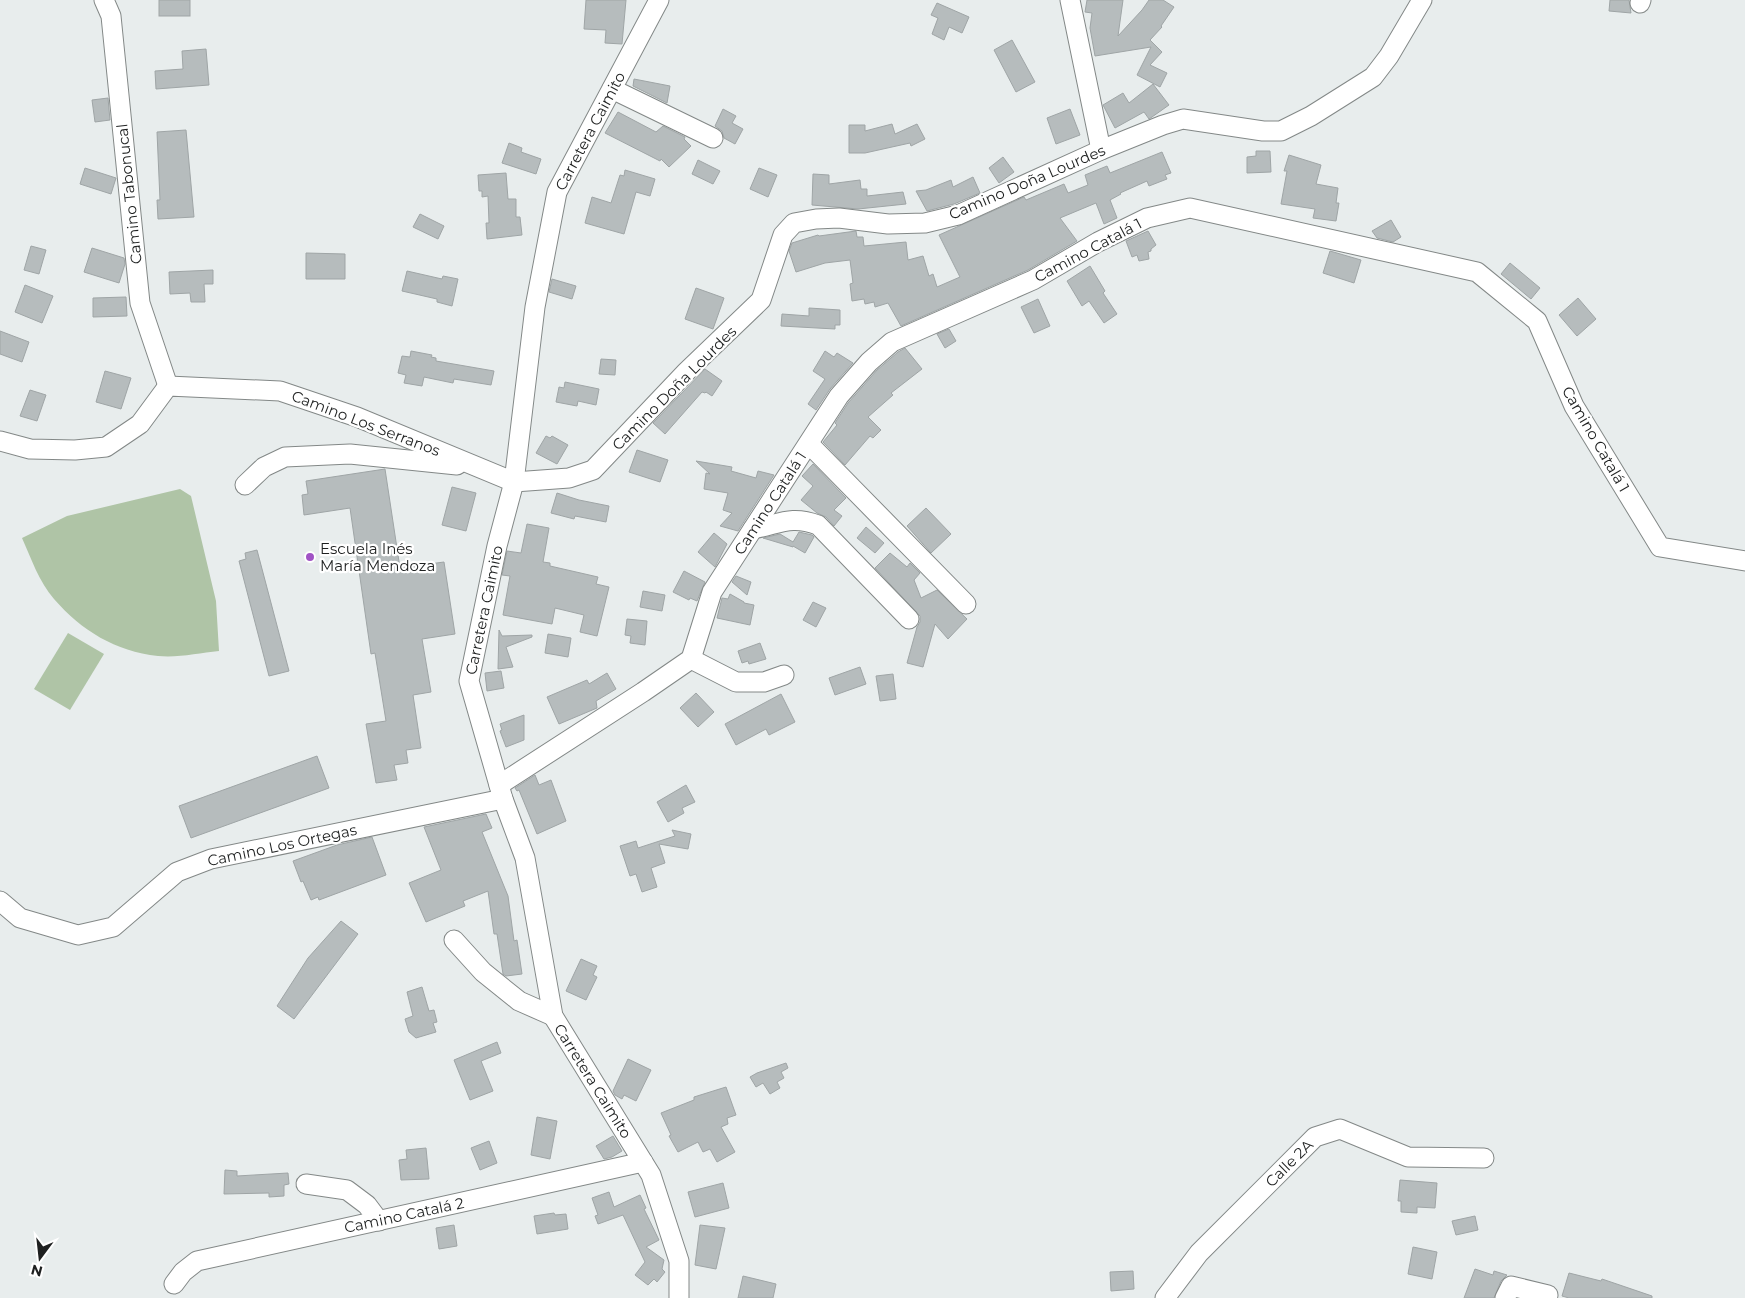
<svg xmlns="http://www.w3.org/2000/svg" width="1745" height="1298" viewBox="0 0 1745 1298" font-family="Montserrat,sans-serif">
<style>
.green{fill:#afc4a6}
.building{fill:#b6bcbd;stroke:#9fa5a6}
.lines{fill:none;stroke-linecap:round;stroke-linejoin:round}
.minor-casing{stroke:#838887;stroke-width:21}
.minor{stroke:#fff;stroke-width:19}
.poi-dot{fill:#a153c5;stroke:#fff;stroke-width:2}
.labels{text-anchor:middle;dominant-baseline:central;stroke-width:4.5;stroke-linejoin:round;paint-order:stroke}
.street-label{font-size:15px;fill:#1e2020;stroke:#fff}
.poi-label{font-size:15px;fill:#1e2020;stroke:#fff;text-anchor:start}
</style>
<rect width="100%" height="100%" fill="#e8eded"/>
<g class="green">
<path d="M180,489l11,7 25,105 3,50c-20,2 -41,7 -61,5 -43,-5 -76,-25 -104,-57 -15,-17 -23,-41 -32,-61l45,-22z"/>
<polygon points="68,633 104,654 70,710 34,689"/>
</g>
<g class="building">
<rect x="159" y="0" width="31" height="16"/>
<polygon points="586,0 626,0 622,44 605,43 606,30 584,29"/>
<polygon points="1087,0 1123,0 1118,36 1142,10 1149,0 1163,0 1174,7 1161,26 1162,27 1150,40 1162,52 1150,65 1167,73 1160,87 1137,75 1151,47 1095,56 1090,28 1092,13 1085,12"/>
<polygon points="1610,0 1629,0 1631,13 1609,11"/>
<polygon points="937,3 969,17 962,33 949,27 944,40 932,34 938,18 931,15"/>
<polygon points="1012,40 1035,82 1016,92 994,50"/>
<polygon points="206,49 209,85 156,89 155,71 183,69 182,51"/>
<polygon points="634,79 670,86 667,103 633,86"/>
<polygon points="1153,84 1169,105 1152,117 1149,119 1144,112 1115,128 1103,105 1123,93 1129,103"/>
<polygon points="108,98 110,120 95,122 92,100"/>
<polygon points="723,109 736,116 732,123 743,129 735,144 724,138 722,131 715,126"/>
<polygon points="1070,109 1080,135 1056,144 1047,118"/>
<polygon points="618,112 656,132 663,126 685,137 684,139 691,146 669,167 661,159 660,161 605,133"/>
<polygon points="892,124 895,134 917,124 925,139 911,146 910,143 865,153 849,153 849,125 865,125 865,131"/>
<polygon points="186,130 194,217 158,219 157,200 160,200 157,132"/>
<polygon points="509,143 522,148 521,152 541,159 536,174 502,163"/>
<polygon points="1256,151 1270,151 1271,172 1247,173 1247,157 1256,156"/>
<polygon points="1162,152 1171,173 1165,175 1167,179 1149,186 1147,181 1120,193 1121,194 1110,200 1117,218 1104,224 1096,203 1060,218 1077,241 1028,270 901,326 888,303 875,307 874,302 865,304 864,299 852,301 850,284 853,283 850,260 825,263 796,272 789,251 792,243 818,235 819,236 856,231 857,237 863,237 864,246 906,242 908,260 923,256 929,276 933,274 937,287 960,277 939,235 1024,197 1026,200 1064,184 1068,193 1088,185 1085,175 1107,166 1110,173"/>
<polygon points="1289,155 1321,165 1316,184 1338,188 1336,203 1339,203 1336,221 1313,218 1315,209 1281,204 1287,171 1284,171"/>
<polygon points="1003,157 1014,172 999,183 989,168"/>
<polygon points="698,160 720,171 713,184 692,174"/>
<polygon points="85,168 116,178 111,194 80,184"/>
<polygon points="759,168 777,175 768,197 750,189"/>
<polygon points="625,170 655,179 650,196 636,192 624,234 585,223 592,197 611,203 620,175 624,176"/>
<polygon points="506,173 508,199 516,199 516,217 520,217 522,235 487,239 486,223 489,223 488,196 482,197 482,191 479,191 478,175"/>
<polygon points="813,174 829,175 829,184 860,180 861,189 867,189 867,196 903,192 906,204 858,209 812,205"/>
<polygon points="973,177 980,193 954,204 927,211 916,191 926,190 951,180 953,187"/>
<polygon points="420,214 444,226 438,239 413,227"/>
<polygon points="1391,220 1401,237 1393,242 1377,238 1372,231"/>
<polygon points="1148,231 1156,245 1151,249 1151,251 1148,252 1149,259 1139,261 1137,255 1132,257 1126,241"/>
<polygon points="31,246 46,250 39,274 24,270"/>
<polygon points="92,248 124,258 125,264 119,283 84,272"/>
<polygon points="1330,251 1361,260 1354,283 1323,273"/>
<polygon points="306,253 345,254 345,279 306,279"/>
<polygon points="1510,263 1540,288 1531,299 1501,274"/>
<polygon points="1090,266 1105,291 1103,293 1117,314 1104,323 1089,301 1082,306 1067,281"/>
<polygon points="213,270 213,284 204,284 205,302 191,302 190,293 170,294 169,272"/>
<polygon points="407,271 442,279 443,276 458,279 452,306 437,302 437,299 402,291"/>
<polygon points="552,279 576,286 572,299 549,292"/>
<polygon points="25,285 53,296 42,323 15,312"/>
<polygon points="696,288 724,298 713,329 685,319"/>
<polygon points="126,297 127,316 93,317 93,298"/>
<polygon points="1578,298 1596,319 1577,336 1559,315"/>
<polygon points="1038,299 1050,326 1034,333 1021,307"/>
<polygon points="809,308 840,310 840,325 835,325 835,329 781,326 782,314 809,316"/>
<polygon points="949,329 956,341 945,348 937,334"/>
<polygon points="0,331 29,342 22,362 0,354"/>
<polygon points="905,348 922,369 891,393 893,395 868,417 881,430 873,438 870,436 845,465 823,442 837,425 835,423 848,403 877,370 898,352"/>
<polygon points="411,351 432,355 431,357 436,358 436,361 494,371 491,385 454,379 453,383 424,377 422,386 404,383 406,375 398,373 402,356 410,357"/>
<polygon points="825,351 834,357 837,353 853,363 830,389 816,410 808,404 825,379 813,371"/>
<polygon points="601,359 616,360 615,375 599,374"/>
<polygon points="705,369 722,381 712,396 706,392 705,393 702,392 665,434 653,423"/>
<polygon points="105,371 131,378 121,409 96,402"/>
<polygon points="565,382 599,389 596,405 578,401 577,406 556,402 559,387 564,388"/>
<polygon points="30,390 46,395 37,421 20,416"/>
<polygon points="546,436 550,438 552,436 568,445 557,464 536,453"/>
<polygon points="637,450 668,460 660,482 629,472"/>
<polygon points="696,461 732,467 731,471 756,478 758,471 774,475 738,531 720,526 732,513 723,510 728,493 704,489 706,473 710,474"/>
<polygon points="813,464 846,498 834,510 842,516 834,526 826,517 817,513 801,500 813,486 802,476"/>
<polygon points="385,469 400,568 444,562 455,634 422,639 431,692 413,695 421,748 406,750 408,763 394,765 397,780 376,783 366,724 386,721 375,653 371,654 350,508 304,515 302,495 308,494 306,481"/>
<polygon points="452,487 476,493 466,531 442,525"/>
<polygon points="557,493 579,500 609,506 606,522 575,516 574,519 551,513"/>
<polygon points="926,508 951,534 931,553 907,526"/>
<polygon points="527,524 549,528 543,562 550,563 550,566 598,577 596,584 609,587 597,636 580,632 584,615 555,608 552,624 503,615 510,576 502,575 507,551 521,553"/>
<polygon points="866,527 884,543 875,553 857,538"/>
<polygon points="799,532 812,535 814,537 805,553 793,546 793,547 763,538 780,534 793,542"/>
<polygon points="714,533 727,544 715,567 698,552"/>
<polygon points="257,550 289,671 269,676 239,561 246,559 245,553"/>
<polygon points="890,553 907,567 910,563 920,573 914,580 921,598 937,590 967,619 948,639 935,624 923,667 907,663 917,627 920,622 920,616 875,568"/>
<polygon points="684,571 705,582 697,601 690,598 689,600 673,592"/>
<polygon points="736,576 751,582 747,595 732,582"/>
<polygon points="643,591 665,595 662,611 640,607"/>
<polygon points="730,594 744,602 744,603 754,605 750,625 717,618 722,598 728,599"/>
<polygon points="813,602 826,608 816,627 803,620"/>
<polygon points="627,619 647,621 645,645 630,643 631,636 625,635"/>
<polygon points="499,630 502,636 532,635 532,637 506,647 513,667 498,669"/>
<polygon points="548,634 571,638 568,657 545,653"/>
<polygon points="760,643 766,659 749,664 748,661 742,663 738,651"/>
<polygon points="860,667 866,684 835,695 829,678"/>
<polygon points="501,671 504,688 487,691 485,673"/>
<polygon points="607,673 616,689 596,701 597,708 559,724 547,697 587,680 589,684"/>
<polygon points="893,674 896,699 880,701 876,676"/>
<polygon points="696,693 714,712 698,727 680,708"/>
<polygon points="781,694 795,722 769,735 766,729 736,745 725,724"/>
<polygon points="524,715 524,740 506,747 500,731 502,730 500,724"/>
<polygon points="317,756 329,788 191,838 179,806"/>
<polygon points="535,775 539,785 551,780 566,821 537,834 519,790 517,791 515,788"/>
<polygon points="686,785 695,802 682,808 684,813 668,822 657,802"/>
<polygon points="486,814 492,828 482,832 508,896 514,941 517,940 522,974 506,976 503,974 497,934 494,934 488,891 463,901 465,906 426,922 409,883 441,870 424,827"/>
<polygon points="672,830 691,834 688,849 659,844 665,863 651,868 657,887 642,892 636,874 630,876 620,846 636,841 638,848 675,836"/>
<polygon points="372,837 386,875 319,900 318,897 311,900 303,881 301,882 293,861 337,845"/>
<polygon points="341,921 358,934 294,1019 277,1006 308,958"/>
<polygon points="581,959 597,966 593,975 597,977 586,1000 566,991"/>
<polygon points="422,987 429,1011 434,1010 437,1022 433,1023 436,1032 416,1038 409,1032 405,1019 413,1016 407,992"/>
<polygon points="497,1042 501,1053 481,1061 493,1091 470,1100 454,1060"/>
<polygon points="628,1059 651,1070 636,1101 624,1095 622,1099 615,1095 613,1091"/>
<polygon points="786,1063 788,1068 781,1072 784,1078 777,1082 780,1088 770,1094 763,1083 756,1087 750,1077 757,1073"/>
<polygon points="726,1087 736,1115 727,1118 728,1124 721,1127 735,1152 717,1162 710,1149 703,1152 698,1142 678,1152 669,1136 671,1135 661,1113 694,1100 694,1097"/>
<polygon points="537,1117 557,1121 550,1159 531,1155"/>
<polygon points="613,1136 622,1151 612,1157 604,1159 596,1146"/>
<polygon points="489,1141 497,1163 480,1170 471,1148"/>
<polygon points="426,1148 429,1179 401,1180 399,1160 407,1159 406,1150"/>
<polygon points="225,1170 237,1171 237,1176 288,1173 289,1184 284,1185 284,1196 269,1197 269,1193 224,1194"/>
<polygon points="1400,1180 1437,1183 1435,1208 1417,1207 1417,1213 1401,1212 1401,1201 1398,1201"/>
<polygon points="723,1183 729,1208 695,1217 688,1192"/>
<polygon points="609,1192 614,1207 640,1195 646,1208 644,1209 659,1240 646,1247 664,1260 662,1269 665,1272 657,1282 654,1279 648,1285 635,1275 645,1262 623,1215 598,1224 595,1216 598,1215 592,1198"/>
<polygon points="554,1213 555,1215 566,1214 568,1229 537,1234 534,1216"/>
<polygon points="1475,1216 1478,1230 1456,1235 1452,1221"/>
<polygon points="454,1225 457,1246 439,1249 436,1228"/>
<polygon points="700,1225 725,1228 716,1269 695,1265"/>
<polygon points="1413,1247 1437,1252 1432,1279 1408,1274"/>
<polygon points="1475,1269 1493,1275 1494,1271 1507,1275 1501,1281 1494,1298 1464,1298"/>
<polygon points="1133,1271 1134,1289 1111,1291 1110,1272"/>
<polygon points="1569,1273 1601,1281 1602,1279 1652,1296 1652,1298 1569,1298 1562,1296"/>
<polygon points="743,1276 776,1284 773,1298 738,1298"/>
</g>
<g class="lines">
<defs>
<g id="minor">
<polyline points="104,0 111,16 140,303 168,386"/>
<polyline points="659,0 557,192 535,307 514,482 497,546 469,681 503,799 525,858 553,1016 651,1175 679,1261 679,1298"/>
<polyline points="1070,0 1101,150"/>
<polyline points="1640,3 1641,0"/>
<polyline points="612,89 713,138"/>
<polyline points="0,441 30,449 75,450 106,447 140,424 168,386 280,391 357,417 514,482 569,478 593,470 687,371 761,300 783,235 794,223 816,219 839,218 888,224 925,223 958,215 1101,150 1163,125 1183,119 1263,131 1281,131 1311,116 1373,77 1389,56 1422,0"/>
<polyline points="809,444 966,604"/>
<polyline points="245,485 264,467 285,457 350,454 457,465"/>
<path d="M753,529c27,-5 38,-14 65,-4l91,94"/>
<polyline points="691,659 736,682 764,682 784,675"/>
<polyline points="499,785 643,692 691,659 712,592 839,396 869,362 892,342 1033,280 1098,242 1147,218 1190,208 1477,272 1537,321 1574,406 1660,547 1745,561"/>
<polyline points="0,901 20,918 78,935 113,927 177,872 211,859 503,799"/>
<polyline points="454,940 483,972 519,1001 553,1016"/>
<polyline points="306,1184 347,1190 367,1205 379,1221"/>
<polyline points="174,1284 183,1272 197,1261 643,1162"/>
<polyline points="1165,1298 1199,1253 1315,1137 1340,1129 1408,1157 1484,1158"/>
<polyline points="1505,1298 1511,1286 1548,1295"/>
</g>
</defs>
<use href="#minor" class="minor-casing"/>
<use href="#minor" class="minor"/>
</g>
<circle class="poi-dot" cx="310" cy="557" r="5"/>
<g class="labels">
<g class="street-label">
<text transform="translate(590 131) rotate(-62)">Carretera Caimito</text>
<text transform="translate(1027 182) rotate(-23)">Camino Doña Lourdes</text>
<text transform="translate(129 194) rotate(-96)">Camino Tabonucal</text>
<text transform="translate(1088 250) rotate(-28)">Camino Catalá 1</text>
<text transform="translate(674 388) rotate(-45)">Camino Doña Lourdes</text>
<text transform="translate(366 423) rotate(21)">Camino Los Serranos</text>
<text transform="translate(1596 439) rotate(60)">Camino Catalá 1</text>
<text transform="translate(770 503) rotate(-57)">Camino Catalá 1</text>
<text transform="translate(484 610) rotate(-78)">Carretera Caimito</text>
<text transform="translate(282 845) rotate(-12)">Camino Los Ortegas</text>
<text transform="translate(593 1081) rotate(58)">Carretera Caimito</text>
<text transform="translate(1289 1163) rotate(-45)">Calle 2A</text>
<text transform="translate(404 1215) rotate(-12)">Camino Catalá 2</text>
</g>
<g class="poi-label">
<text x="320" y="548">Escuela Inés<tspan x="320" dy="17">María Mendoza</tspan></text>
</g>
</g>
<g transform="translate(40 1258) rotate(195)" stroke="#ffffff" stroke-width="4" paint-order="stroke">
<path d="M0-4L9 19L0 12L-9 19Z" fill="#1e2020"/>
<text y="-8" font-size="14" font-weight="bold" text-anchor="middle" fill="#1e2020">N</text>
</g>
</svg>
